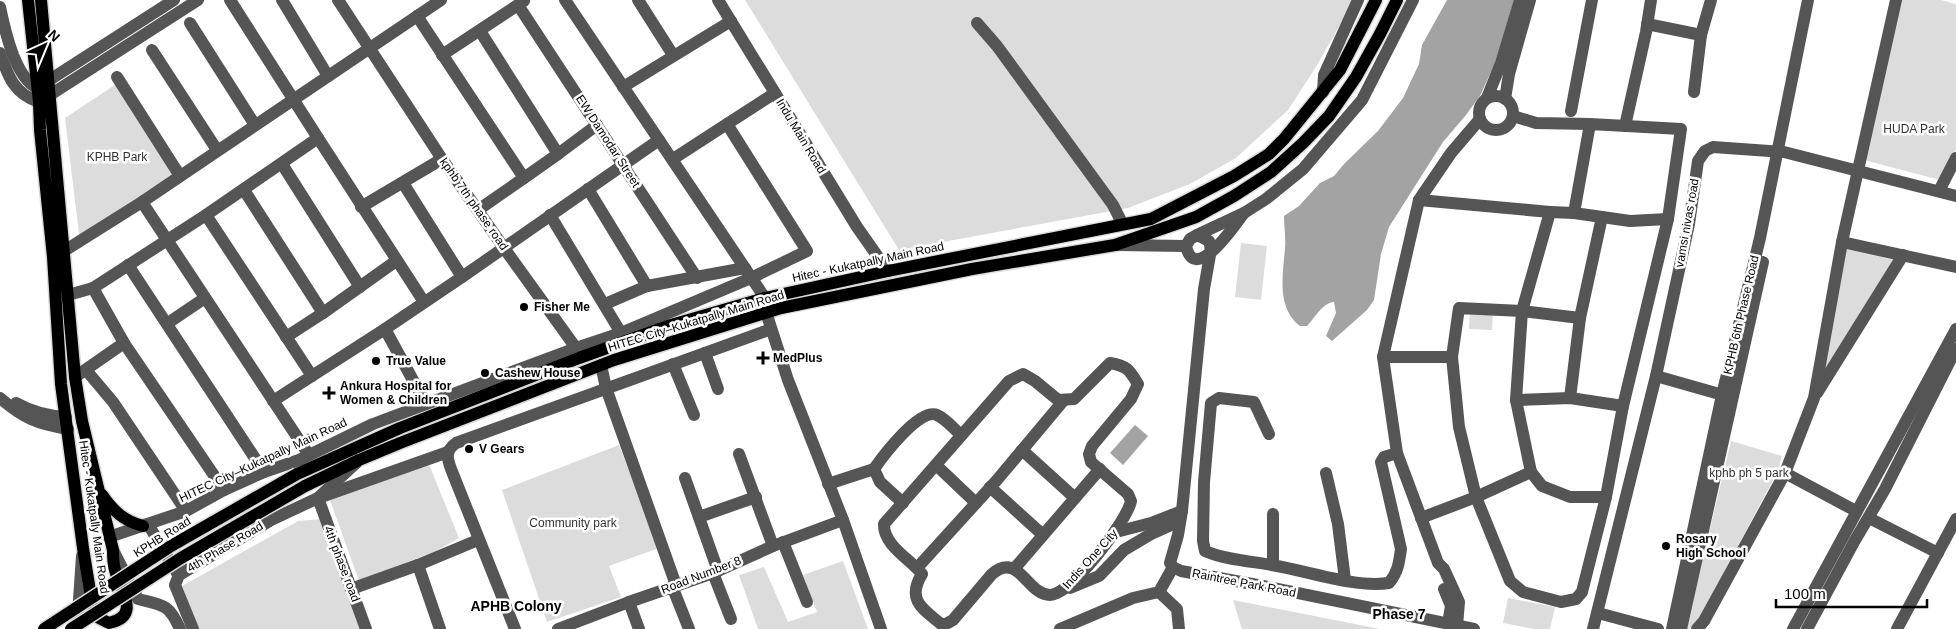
<svg xmlns="http://www.w3.org/2000/svg" width="1956" height="629" viewBox="0 0 1956 629" font-family="Helvetica,sans-serif">
<style>
.green{fill:#dcdcdc}
.water{fill:#a3a3a3}
.lines{fill:none;stroke-linecap:round;stroke-linejoin:round}
.major-casing{stroke:#dbdbdb;stroke-width:15}
.minor{stroke:#555;stroke-width:12}
.major{stroke:#000;stroke-width:12}
.major-bridge-casing{stroke:#dbdbdb;stroke-width:15;stroke-linecap:butt}
.major-bridge{stroke:#000;stroke-width:12}
.poi-dot{fill:#000;stroke:#fff;stroke-width:2}
.labels{text-anchor:middle;dominant-baseline:central;stroke-width:5;stroke-linejoin:round;paint-order:stroke}
.park-label{font-size:12px;fill:#333;stroke:#fff}
.street-label{font-size:12px;fill:#000;stroke:#fff}
.poi-label{font-size:12px;font-weight:bold;fill:#000;stroke:#fff;text-anchor:start}
.neighbourhood-label{font-size:14px;font-weight:bold;fill:#000;stroke:#fff}
</style>
<rect width="100%" height="100%" fill="#fff"/>
<g class="green">
<polygon points="745,0 1354,0 1316,67 1288,110 1236,158 1190,184 1128,208 899,250"/>
<polygon points="1899,0 1941,0 1956,4 1956,149 1940,180 1864,160"/>
<polygon points="124,79 172,155 184,169 80,242 65,118"/>
<polygon points="1241,243 1267,246 1261,300 1235,297"/>
<polygon points="1846,249 1894,260 1821,377"/>
<polygon points="1470,310 1493,311 1492,330 1469,329"/>
<polygon points="1731,441 1782,456 1778,471 1697,622 1689,629 1686,629"/>
<polygon points="619,445 659,548 609,566 621,597 547,622 502,490"/>
<polygon points="428,462 459,538 436,551 359,581 330,500"/>
<polygon points="322,519 363,629 199,629 182,586 298,521"/>
<polygon points="843,561 868,629 758,629 739,575 764,567 788,622 817,612 803,575"/>
<polygon points="1508,598 1555,607 1550,629 1534,629 1503,623"/>
<polygon points="1233,600 1380,629 1242,629"/>
</g>
<g class="water">
<path d="M1447,0h67l-19,63 -15,33 -14,19 -23,27 -54,85 -8,27 -7,46 -7,10 -35,31 -6,-5 10,-23 -2,-11c-12,1 -19,16 -27,24h-7c-24,-19 -17,-51 -15,-78 1,-10 -1,-21 -1,-32l15,-10 21,-23 14,-7 10,-12 34,-33 25,-33 16,-34 3,-19z"/>
<polygon points="1135,425 1148,436 1123,465 1110,453"/>
</g>
<g class="lines">
<defs>
<g id="major">
<path d="M28,0l11,102 1,28 13,127 8,127 22,164 9,55 7,15 10,5c33,-7 11,-33 6,-53 -2,-6 -2,-13 -2,-20l-31,-129 -7,-44 -34,-377"/>
<polyline points="297,474 400,428 579,358 671,325 765,298 888,271 1151,219 1234,176 1269,154 1284,139 1340,70 1376,0"/>
<polyline points="305,486 359,460 400,443 614,360 781,308 972,269 1115,245 1196,217 1234,196 1271,172 1303,143 1329,116 1356,77 1380,34 1397,0"/>
<path d="M102,495c11,16 22,26 41,31"/>
</g>
</defs>
<use href="#major" class="major-casing"/>
<g class="minor">
<polyline points="230,0 318,138"/>
<polyline points="282,0 328,76"/>
<polyline points="338,0 442,159 504,248 576,348 579,356"/>
<polyline points="565,0 765,298"/>
<polyline points="638,0 673,55"/>
<polyline points="718,0 857,227 888,271"/>
<polyline points="518,5 697,278"/>
<path d="M0,7c5,24 15,70 37,81l137,-88"/>
<polyline points="417,16 524,178 478,210"/>
<polyline points="190,23 255,125"/>
<polyline points="977,23 997,46 1113,205 1122,223"/>
<polyline points="1647,24 1701,35"/>
<polyline points="480,31 558,154 524,178"/>
<polyline points="152,50 217,150"/>
<path d="M0,53c8,23 14,41 39,49l159,-102"/>
<polyline points="442,55 524,1"/>
<polyline points="117,77 180,176"/>
<polyline points="623,87 731,21"/>
<polyline points="1323,92 1324,75 1358,0"/>
<polyline points="1694,92 1701,35 1711,0"/>
<circle cx="1496" cy="113" r="17"/>
<polyline points="1487,98 1501,63 1520,0"/>
<polyline points="1505,99 1509,74 1530,0"/>
<polyline points="1571,111 1592,0"/>
<polyline points="1513,116 1536,123 1590,124"/>
<polyline points="727,124 775,93"/>
<polyline points="1625,126 1646,32 1651,0"/>
<polyline points="558,154 597,125"/>
<polyline points="282,164 360,287"/>
<polyline points="588,189 647,286"/>
<polyline points="244,190 323,313 286,337"/>
<polyline points="1939,191 1956,158"/>
<polyline points="1419,200 1550,212 1522,311 1580,318"/>
<polyline points="142,202 309,455"/>
<polyline points="361,207 442,159"/>
<polyline points="1550,212 1574,213 1630,221 1668,219"/>
<path d="M1244,213c-8,10 -49,73 -58,33l4,-7 7,-4 12,6c2,5 2,8 1,14l-6,34 -22,222 -4,24 -8,28 3,4 8,4 82,15 211,43"/>
<polyline points="206,215 312,376"/>
<polyline points="550,215 621,333"/>
<polyline points="1197,235 1244,213 1266,199 1303,169 1362,100 1413,0"/>
<polyline points="1842,242 1956,267"/>
<polyline points="1116,245 1186,246"/>
<polyline points="64,251 142,202 441,0"/>
<polyline points="128,265 264,472"/>
<polyline points="462,277 659,140"/>
<polyline points="68,295 93,288"/>
<polyline points="605,304 647,286 745,268"/>
<polyline points="766,312 788,380 843,520 881,629"/>
<polyline points="323,313 396,261"/>
<polyline points="168,323 205,298"/>
<polyline points="385,329 426,404"/>
<polyline points="124,343 93,288 206,215 318,138 424,302"/>
<polyline points="705,353 718,389"/>
<polyline points="1383,357 1452,357"/>
<path d="M1110,363c17,3 19,6 28,21l-7,15 -39,47 -3,8 2,8 37,32 3,7c-4,20 -60,94 -81,94 -23,0 -31,-44 -58,-21l-39,46 -7,4h-5c-18,-15 -35,-24 -19,-50 -12,-15 -39,-29 -38,-50l125,-143 14,-7 12,7 23,19 16,-1z"/>
<polyline points="673,364 694,415"/>
<polyline points="601,365 606,388 676,585"/>
<polyline points="86,370 113,402 186,511"/>
<polyline points="1656,376 1689,224 1698,161 1705,151 1713,147 1784,152 1956,196"/>
<polyline points="75,377 124,343 224,490"/>
<polyline points="1817,393 1903,255"/>
<path d="M0,398c23,20 37,26 68,31"/>
<polyline points="1570,398 1580,318 1602,217"/>
<polyline points="1516,400 1570,398 1623,406"/>
<polyline points="273,401 385,329 462,277 403,183"/>
<path d="M16,403c16,9 32,13 50,14"/>
<path d="M1269,434l-15,-32 -35,-4 -8,5 -7,79 -1,59 2,10c21,9 45,10 67,14 36,6 82,23 117,18 9,-11 10,-20 12,-34l-20,-87 3,-5 13,-4"/>
<polyline points="1022,450 1075,498"/>
<polyline points="739,454 773,546"/>
<polyline points="936,465 976,503"/>
<polyline points="1531,472 1516,400 1522,311 1459,308 1452,357 1459,427 1476,497 1510,581 1523,592 1561,602 1576,599 1582,592 1606,497 1623,406 1668,219 1681,129 1590,124 1574,213"/>
<polyline points="1326,473 1338,524 1345,580"/>
<polyline points="1785,473 1856,511"/>
<polyline points="685,478 718,571"/>
<polyline points="828,484 874,469"/>
<polyline points="990,487 1043,535"/>
<path d="M903,503l-23,-21 -6,-13c9,-13 46,-62 63,-54 9,4 17,14 24,20"/>
<polyline points="1273,514 1273,565"/>
<polyline points="699,517 756,497"/>
<polyline points="1421,518 1476,497 1531,472 1542,486 1570,497 1606,497"/>
<polyline points="1869,518 1938,553"/>
<polyline points="148,524 177,573"/>
<polyline points="1116,532 1151,523 1182,511"/>
<polyline points="109,537 186,511 224,490 264,472 299,460 373,424 576,348 621,333 751,278 807,251 727,124 673,159"/>
<polyline points="783,542 807,602"/>
<path d="M114,552l24,47c25,6 31,5 42,30"/>
<polyline points="418,565 440,629"/>
<polyline points="917,568 997,480 1064,400"/>
<polyline points="1014,569 1100,469"/>
<polyline points="713,573 731,619"/>
<polyline points="672,586 689,629"/>
<polyline points="1070,588 1099,576 1124,550 1151,534 1180,521"/>
<polyline points="351,589 418,565 478,540"/>
<polyline points="1444,589 1451,606 1448,624"/>
<polyline points="1159,592 1177,609 1179,629"/>
<polyline points="629,602 639,629"/>
<polyline points="1598,613 1658,629"/>
<polyline points="1457,626 1459,602 1444,569 1438,563 1397,453 1383,357 1419,200 1451,153 1480,119"/>
<polyline points="77,629 82,556"/>
<polyline points="193,629 175,585 179,575 271,520 318,498 356,463"/>
<polyline points="366,629 318,498 448,452"/>
<path d="M515,629l-64,-160c-4,-11 -6,-18 5,-26l315,-114"/>
<polyline points="558,629 629,602 713,573 773,546 843,520"/>
<polyline points="1060,629 1133,598 1159,592 1173,567"/>
<polyline points="1593,629 1656,376 1730,397"/>
<polyline points="1672,629 1722,395 1760,238 1808,0"/>
<polyline points="1681,629 1763,262"/>
<polyline points="1697,629 1704,621 1785,473 1814,398 1842,242 1896,0"/>
<polyline points="1793,629 1956,329"/>
<polyline points="1807,629 1854,542 1885,489 1956,349"/>
<polyline points="1897,629 1956,519"/>
</g>
<use href="#major" class="major"/>
<defs>
<g id="major-bridge">
<polyline points="44,629 171,546 297,474"/>
<polyline points="71,629 181,558 305,486"/>
</g>
</defs>
<use href="#major-bridge" class="major-bridge-casing"/>
<use href="#major-bridge" class="major-bridge"/>
</g>
<g class="poi-dot">
<circle cx="524" cy="307" r="5"/>
<path d="M760.5 350.5h5v5h5v5h-5v5h-5v-5h-5v-5h5z"/>
<circle cx="376" cy="361" r="5"/>
<circle cx="485" cy="373" r="5"/>
<path d="M326.5 385.5h5v5h5v5h-5v5h-5v-5h-5v-5h5z"/>
<circle cx="469" cy="449" r="5"/>
<circle cx="1666" cy="546" r="5"/>
</g>
<g class="labels">
<g class="park-label">
<text x="1914" y="129">HUDA Park</text>
<text x="117" y="157">KPHB Park</text>
<text x="1749" y="473">kphb ph 5 park</text>
<text x="573" y="523">Community park</text>
</g>
<g class="street-label">
<text transform="translate(801 136) rotate(59)">Indu Main Road</text>
<text transform="translate(608 141) rotate(57)">EW Damodar Street</text>
<text transform="translate(474 204) rotate(55)">kphb 7th phase road</text>
<text transform="translate(1687 223) rotate(-80)">vamsi nivas road</text>
<text transform="translate(868 262) rotate(-12)">Hitec - Kukatpally Main Road</text>
<text transform="translate(1741 315) rotate(-77)">KPHB 6th Phase Road</text>
<text transform="translate(696 321) rotate(-17)">HITEC City–Kukatpally Main Road</text>
<text transform="translate(263 460) rotate(-25)">HITEC City–Kukatpally Main Road</text>
<text transform="translate(94 517) rotate(82)">Hitec - Kukatpally Main Road</text>
<text transform="translate(162 537) rotate(-32)">KPHB Road</text>
<text transform="translate(225 547) rotate(-31)">4th Phase Road</text>
<text transform="translate(1090 559) rotate(-48)">Indis One City</text>
<text transform="translate(342 564) rotate(69)">4th phase road</text>
<text transform="translate(701 575) rotate(-21)">Road Number 8</text>
<text transform="translate(1244 583) rotate(11)">Raintree Park Road</text>
</g>
<g class="poi-label">
<text x="534" y="307">Fisher Me</text>
<text x="773" y="358">MedPlus</text>
<text x="386" y="361">True Value</text>
<text x="495" y="373">Cashew House</text>
<text x="340" y="386">Ankura Hospital for<tspan x="340" dy="14">Women &amp; Children</tspan></text>
<text x="479" y="449">V Gears</text>
<text x="1676" y="539">Rosary<tspan x="1676" dy="14">High School</tspan></text>
</g>
<g class="neighbourhood-label">
<text x="516" y="606">APHB Colony</text>
<text x="1399" y="614">Phase 7</text>
</g>
</g>
<g transform="translate(45 45) rotate(44)" stroke="#ffffff" stroke-width="4" paint-order="stroke">
<path d="M0-4L9 19L0 12L-9 19Z" fill="#000000"/>
<text y="-8" font-size="14" font-weight="bold" text-anchor="middle" fill="#000000">N</text>
</g>
<path d="M1776 599v8h151v-8" fill="none" stroke="#000000" stroke-width="2.5"/>
<text x="1784" y="599" font-size="15" fill="#000000" stroke="#ffffff" stroke-width="4" paint-order="stroke">100 m</text>
</svg>
